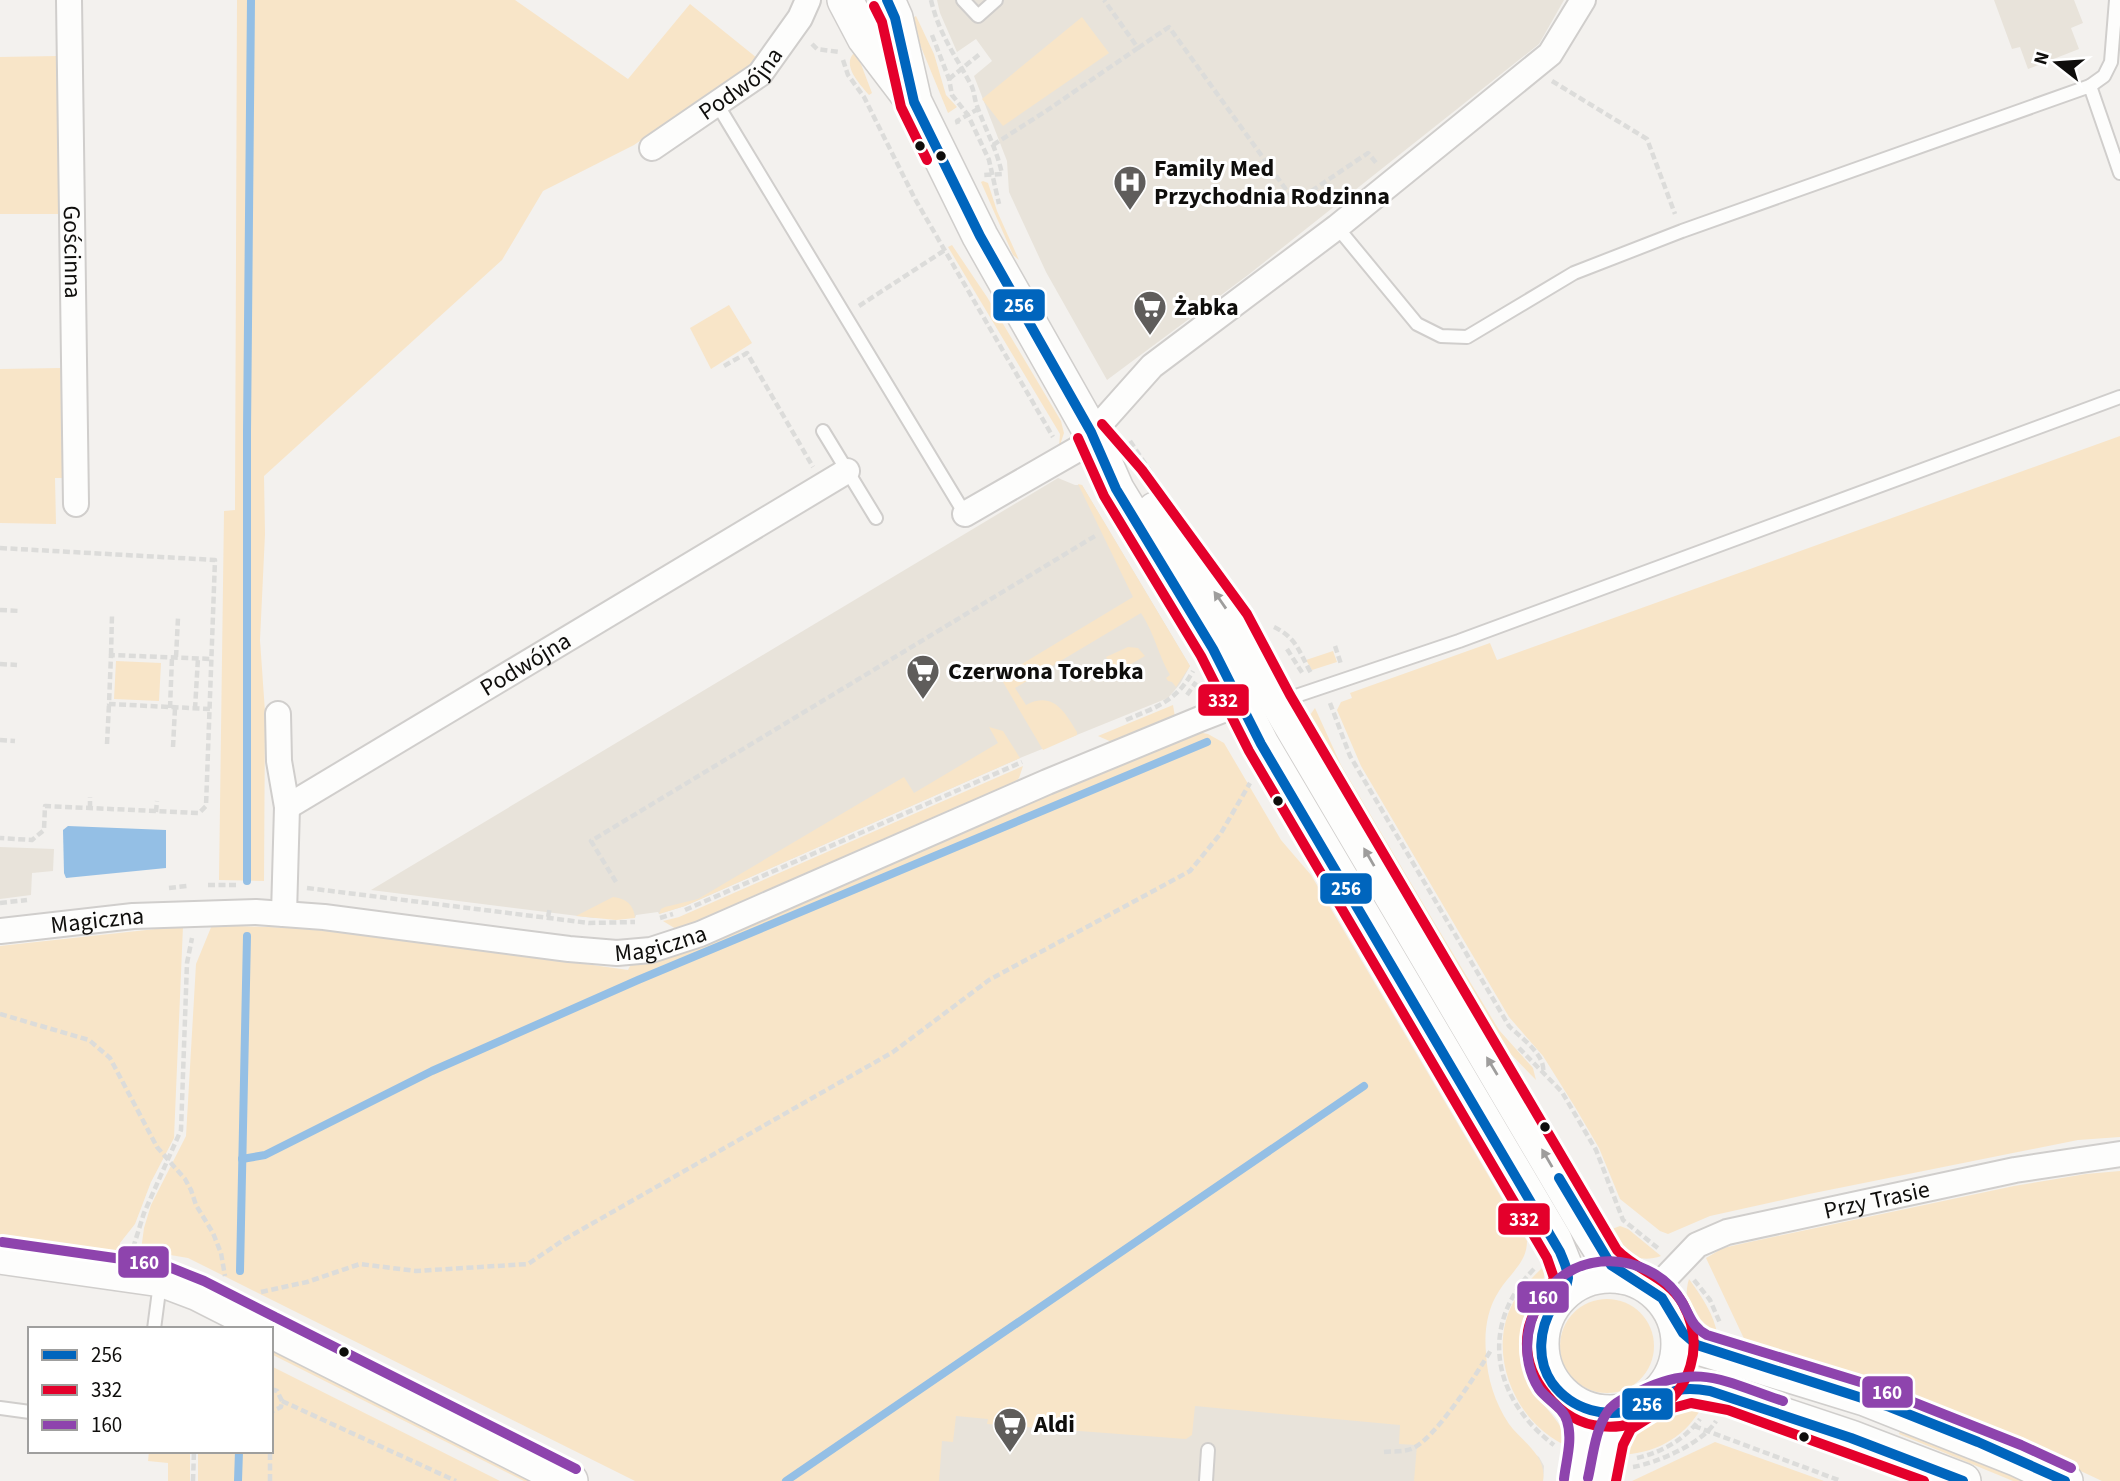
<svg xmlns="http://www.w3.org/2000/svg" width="2120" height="1481" viewBox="0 0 2120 1481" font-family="'Source Sans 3',sans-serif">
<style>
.built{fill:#e8e3da}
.green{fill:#f8e5c8}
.water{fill:#94bfe5}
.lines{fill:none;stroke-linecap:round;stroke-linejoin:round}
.stream{stroke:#94bfe5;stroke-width:8}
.lane-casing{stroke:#d0cecc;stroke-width:16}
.street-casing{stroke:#d0cecc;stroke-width:28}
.secondary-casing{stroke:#d0cecc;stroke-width:38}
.path{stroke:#dcdcda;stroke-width:4.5;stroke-dasharray:7 3.5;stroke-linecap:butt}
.lane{stroke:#fdfdfc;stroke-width:12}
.street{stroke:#fdfdfc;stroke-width:24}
.secondary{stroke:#fdfdfc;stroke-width:35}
.bus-1-casing{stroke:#fff;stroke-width:16}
.bus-2-casing{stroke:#fff;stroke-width:16}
.bus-3-casing{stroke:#fff;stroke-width:16}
.bus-1{stroke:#0065bd;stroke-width:10}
.bus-2{stroke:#e4002b;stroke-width:10}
.bus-3{stroke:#8e44ad;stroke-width:10}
.oneway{fill:#9e9d9c}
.bus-dot{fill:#0f0e0c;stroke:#fff;stroke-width:2.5}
.labels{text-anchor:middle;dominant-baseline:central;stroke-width:6;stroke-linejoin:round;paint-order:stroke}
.street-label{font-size:24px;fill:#0f0e0c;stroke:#fff}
.poi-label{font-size:24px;font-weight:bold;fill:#0f0e0c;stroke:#fff;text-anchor:start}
.line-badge{stroke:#fff;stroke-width:2.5}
.badge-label{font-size:19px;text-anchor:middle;font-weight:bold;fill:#fff}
</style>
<rect width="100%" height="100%" fill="#f3f1ee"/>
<g class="built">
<polygon points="937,0 1564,0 1539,44 1248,275 1107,380 1046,272 1009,192 1007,161 974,76 992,61 976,39 957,52 940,13"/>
<polygon points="1994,0 2074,0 2083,23 2071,28 2079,49 2028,69 2020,47 2012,49"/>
<polygon points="1058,478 1075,485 1082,485 1190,666 1180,684 1168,698 1020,758 685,906 659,914 658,912 636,915 635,918 594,918 371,890"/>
<polygon points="0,847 54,849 53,871 32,873 31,895 0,899"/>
<polygon points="986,1353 1453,1396 1539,1457 1544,1466 1543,1481 803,1481"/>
</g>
<g class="green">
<polygon points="237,0 515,0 628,79 690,4 757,58 742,71 634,145 543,191 502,260 264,476 265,534 260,640 265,712 264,881 219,880 224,511 235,510"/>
<polygon points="916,16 934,54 946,95 957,107 948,113 910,20"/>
<polygon points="1082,17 1109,53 1003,126 982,99"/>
<path d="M856,51l16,42 -3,2c-10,-12 -29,-31 -13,-44z"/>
<polygon points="57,56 59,214 0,214 0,57"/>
<polygon points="983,181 988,183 997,211 1019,260 1013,255 981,182"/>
<polygon points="952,245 987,297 1061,421 1064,433 1059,448 1060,434 948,247"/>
<polygon points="729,305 752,343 711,369 690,328"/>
<polygon points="61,368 63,478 55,478 56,524 0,523 0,369"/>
<polygon points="1116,428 1149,479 1226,580 1251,617 1244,617 1118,447"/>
<polygon points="2120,436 2120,1137 2078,1140 1809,1194 1710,1216 1668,1234 1660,1231 1620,1199 1599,1148 1575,1107 1543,1056 1509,1017 1361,766 1337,710 1341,702 1352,698 1350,693 1490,643 1497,660"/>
<path d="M1078,484l4,1 108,181 -14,21 -4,-5 -4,-1 -2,-3 4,-3c-11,-18 -16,-43 -29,-62l-126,75 11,17c27,-14 38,6 51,27v3l-34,15 -43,-73 133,-80z"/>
<polygon points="1128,647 1138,648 1145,656 1115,673 1106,657"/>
<polygon points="1333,651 1337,662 1312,670 1306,660"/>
<polygon points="116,661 161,663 159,701 114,699"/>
<polygon points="1173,705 1175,717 1114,743 1098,736"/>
<polygon points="1315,708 1341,765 1434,922 1499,1030 1533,1068 1536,1080 1496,1039 1309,721 1310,715"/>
<polygon points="989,727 1003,731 1020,758 685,906 659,914 661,909 665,907 698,899 904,777 914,793 998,743"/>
<path d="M1198,732l10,2 16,9 57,97 30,35 216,366c0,22 -17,32 -28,50 -12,18 -15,41 -13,62 1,25 9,50 23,71 14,19 38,31 34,57h-129l3,-36 -18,-1 1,-19 -205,-19 -3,29 -6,4 -199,-15 1,-5 -32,-3 -3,26 -11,-1 -3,40h-304l-447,-223 -47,-8 3,-22 7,-23 35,-69 10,-172 16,-39 135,5 281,40 4,-8 33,-5 22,-6 337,-147z"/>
<polygon points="1023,766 1019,778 1013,784 687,927 676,929 663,921 679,917"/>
<path d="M613,897c13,1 21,8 22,21l-19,2 -40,-4z"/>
<polygon points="183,926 174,1138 151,1182 135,1224 120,1243 118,1258 0,1242 0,946"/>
<polygon points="2120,1171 2120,1481 2102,1481 2006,1436 1911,1397 1747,1345 1706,1258 1723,1248 1745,1243 2014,1186 2086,1174"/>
<path d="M1620,1226l8,3 33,27c-25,9 -39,-5 -49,-27z"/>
<path d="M1544,1266c2,20 -7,28 -15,44 -7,14 -9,32 -7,48 5,43 39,54 47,89 -51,-21 -81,-87 -59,-138 7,-17 21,-30 34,-43z"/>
<path d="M1689,1279c13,18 25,35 29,58 -24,-11 -37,-32 -29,-58z"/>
<circle cx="1607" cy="1346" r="47"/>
<polygon points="271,1344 543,1481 524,1481 271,1354"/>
<polygon points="271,1363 274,1364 273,1367 500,1481 198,1481 198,1451 271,1451"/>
<path d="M1688,1409h13c-19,31 -48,45 -83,46 4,-6 7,-13 13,-18 12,-9 42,-26 57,-28z"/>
<polygon points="1901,1428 2029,1481 2013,1481 1899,1434"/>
<polygon points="1715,1442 1824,1481 1632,1481"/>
<polygon points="149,1451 190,1451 190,1481 168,1481 168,1463 148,1461"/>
</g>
<polygon class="water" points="68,826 166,830 166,868 66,878 64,873 63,830"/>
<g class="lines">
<g class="stream">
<polyline points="247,881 247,432 251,0"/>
<polyline points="242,1159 265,1155 432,1071 638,980 1207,742"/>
<polyline points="240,1271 247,936"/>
<polyline points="238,1481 239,1451"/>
<polyline points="786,1481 1364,1086"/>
</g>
<defs>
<g id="lane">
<polyline points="963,0 978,16 996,0"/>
<polyline points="2090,86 2104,76 2111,62 2116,0"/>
<polyline points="717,104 965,514"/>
<polyline points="1337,227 1417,324 1441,336 1467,337 1574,273 1682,231 2090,86 2120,173"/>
<polyline points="823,431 876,518"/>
<polyline points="1281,701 1459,641 2120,397"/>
<polyline points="154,1329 160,1283"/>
<polyline points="0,1408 30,1412"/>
<polyline points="1206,1481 1208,1450"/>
</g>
<g id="street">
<path id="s1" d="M69,0l7,504"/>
<path id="s2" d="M652,148l108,-74 40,-56 8,-18"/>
<polyline points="965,514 1078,449 1152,366 1337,227 1550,54 1583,0"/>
<polyline points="278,714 279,761 287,807 284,914"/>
<path id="s3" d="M287,807l560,-336"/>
<path id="s4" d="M0,931l133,-15 123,-4 68,5 245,32 48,4 34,-3 49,-16 347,-152 153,-63 28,-11 28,-3"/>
<path id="s5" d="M1654,1290l43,-45 30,-13 288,-62 105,-16"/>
</g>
<g id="secondary">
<polyline points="845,0 865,38 907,93"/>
<polyline points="887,0 895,18 914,102 980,236 1091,432 1116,489 1213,649 1261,744 1554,1240 1568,1275 1561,1295"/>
<polyline points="1155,510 1242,632 1278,702 1592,1235 1611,1265 1623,1276"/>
<polyline points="0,1256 161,1279 198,1293 269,1329"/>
<circle cx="1610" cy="1344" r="69"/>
<polyline points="1678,1327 1690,1341 1702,1348 1865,1398 2016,1458 2065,1481"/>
<polyline points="271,1330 570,1481"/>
<polyline points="1652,1400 1667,1393 1685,1389 1710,1391 1851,1438 1963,1481"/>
<path d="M1575,1405c14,20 6,53 3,76"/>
<path d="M1602,1481c6,-24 5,-58 30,-70"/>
</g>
</defs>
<use href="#lane" class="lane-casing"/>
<use href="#street" class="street-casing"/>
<use href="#secondary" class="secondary-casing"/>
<g class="path">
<path d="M931,0c8,34 23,53 39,83 4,6 4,13 6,20 8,24 21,46 26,71l-19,1"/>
<polyline points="932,35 949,79 952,95 968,115 989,160 999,204"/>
<polyline points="812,44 817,49 839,52"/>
<polyline points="1138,48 1169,27 1295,202 1368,153 1377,164"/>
<polyline points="843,60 848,75 864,97 915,199 1053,437"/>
<polyline points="949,79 981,53"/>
<polyline points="1552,81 1647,139 1675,214"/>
<polyline points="958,124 957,121 978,109"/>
<polyline points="993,145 1046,111 1138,48 1104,0"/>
<polyline points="859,306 945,250"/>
<polyline points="724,366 747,353 813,467"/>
<polyline points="1130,441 1156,480"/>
<polyline points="0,548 215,560 206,806 199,813 45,806 44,830 32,840 0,838"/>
<polyline points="0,610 20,611"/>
<path d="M1274,627c23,11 25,25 37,46"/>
<polyline points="1335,646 1341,664"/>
<polyline points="1287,649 1303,674"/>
<polyline points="111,655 112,615"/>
<polyline points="176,657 178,618"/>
<polyline points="0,664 17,665"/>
<polyline points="1187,695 1196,682"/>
<path d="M1330,703l20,53 159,270c11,11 37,29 34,46"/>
<polyline points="170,708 172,657"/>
<polyline points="195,709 198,658"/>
<polyline points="210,709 109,704 111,655 212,659"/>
<path d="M1126,720c30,-13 50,-18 67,-49"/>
<polyline points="0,740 15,741"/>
<polyline points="107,744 109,704"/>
<polyline points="173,747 175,708"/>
<polyline points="90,808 90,797"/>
<polyline points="156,812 157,801"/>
<polyline points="616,882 591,841 1095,536"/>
<polyline points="208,885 238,885"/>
<polyline points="169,888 187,886"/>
<polyline points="307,888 589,923 635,922"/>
<polyline points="0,903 27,900"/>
<polyline points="685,910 1022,762"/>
<polyline points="548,917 550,907"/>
<polyline points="660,918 673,914"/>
<polyline points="0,1014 89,1040 110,1058 157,1147 185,1179 191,1190 196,1205 213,1233 221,1253 225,1276"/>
<polyline points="1519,1048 1562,1092 1596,1150 1623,1220 1659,1249"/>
<polyline points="133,1248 144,1213 181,1130 187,963 192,938"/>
<path d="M1534,1269c-56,57 -41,130 20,176"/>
<polyline points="1694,1280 1710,1300 1720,1323"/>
<polyline points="261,1292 307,1282 360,1264 416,1271 528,1264 565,1239 893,1052 989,980 1190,871 1221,833 1250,783"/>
<polyline points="271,1389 277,1391 282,1401 281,1407 271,1412"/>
<polyline points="282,1401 456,1481"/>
<polyline points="1694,1426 1841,1481"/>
<path d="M1384,1452c8,-1 20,0 27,-3 23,-8 67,-77 80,-99"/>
<path d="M1637,1458c25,-6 47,-18 63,-39"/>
<path d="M1633,1467c24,-4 70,-24 83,-46"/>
<polyline points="193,1481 194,1451"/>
<polyline points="270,1481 270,1451"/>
</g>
<use href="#lane" class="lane"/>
<use href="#street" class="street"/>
<use href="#secondary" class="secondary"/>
<defs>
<g id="bus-1">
<path d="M887,0l8,18 19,84 66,134 111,196 25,57 97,160 48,95 299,508c3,8 8,17 8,26 -1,11 -9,19 -15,28 -14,23 -17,54 -1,77 20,27 55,37 86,25 14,-5 26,-14 40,-18 11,-2 21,-1 32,1l141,47 112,43"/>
<polyline points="1559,1178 1611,1265 1662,1298 1683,1333 1697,1345 1890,1407 1978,1442 2065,1481"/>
</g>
<g id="bus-2">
<polyline points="874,6 882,22 901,107 927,160"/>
<path d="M1078,438l26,58 97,160 48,95 298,507 7,20c-8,19 -22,31 -26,53 -4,24 3,45 19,64 63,79 183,-4 136,-91 -15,-27 -46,-33 -66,-54l-327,-555 -43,-81 -105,-144 -40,-46"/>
<polyline points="1616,1481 1623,1445 1631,1429 1658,1412 1691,1403 1728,1410 1924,1481"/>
</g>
<g id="bus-3">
<polyline points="2,1242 164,1265 204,1281 275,1317"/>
<polyline points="277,1318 576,1469"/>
<path d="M1588,1478c5,-22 7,-48 20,-67 8,-10 21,-15 32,-20 59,-29 85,-9 143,10"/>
<path d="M1564,1479c2,-18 9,-40 3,-58 -4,-14 -20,-21 -28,-32 -26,-41 -7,-99 35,-120 23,-11 50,-10 73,1 15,7 27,18 35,32 8,14 10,25 25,33l163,50 151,60 50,23"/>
</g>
</defs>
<use href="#bus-1" class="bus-1-casing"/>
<use href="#bus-2" class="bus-2-casing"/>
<use href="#bus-3" class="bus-3-casing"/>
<use href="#bus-1" class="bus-1"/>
<use href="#bus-2" class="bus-2"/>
<use href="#bus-3" class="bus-3"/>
</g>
<defs><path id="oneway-solid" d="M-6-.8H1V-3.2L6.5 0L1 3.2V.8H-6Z" transform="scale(1.75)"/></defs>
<g class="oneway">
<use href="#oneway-solid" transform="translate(1220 600) rotate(-125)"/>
<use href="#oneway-solid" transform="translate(1369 857) rotate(-120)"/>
<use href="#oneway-solid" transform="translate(1492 1066) rotate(-121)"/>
<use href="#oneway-solid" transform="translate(1547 1158) rotate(-120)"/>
</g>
<defs>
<symbol id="hospital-pin" viewBox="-11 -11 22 30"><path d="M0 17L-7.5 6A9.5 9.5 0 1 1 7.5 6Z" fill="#5f5d5b" stroke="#fff"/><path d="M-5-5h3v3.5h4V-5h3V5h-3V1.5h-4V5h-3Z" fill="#fff"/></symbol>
<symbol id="supermarket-pin" viewBox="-11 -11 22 30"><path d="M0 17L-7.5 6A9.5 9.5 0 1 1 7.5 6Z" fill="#5f5d5b" stroke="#fff"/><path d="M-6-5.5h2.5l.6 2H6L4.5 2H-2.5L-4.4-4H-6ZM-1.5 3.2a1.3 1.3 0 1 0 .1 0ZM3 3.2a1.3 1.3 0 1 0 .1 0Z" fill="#fff"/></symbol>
</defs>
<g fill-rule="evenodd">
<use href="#hospital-pin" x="1111" y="163" width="38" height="52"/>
<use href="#supermarket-pin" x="1131" y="288" width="38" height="52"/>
<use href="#supermarket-pin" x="904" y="652" width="38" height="52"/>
<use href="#supermarket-pin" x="991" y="1405" width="38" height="52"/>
</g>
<g class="bus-dot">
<circle cx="920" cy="146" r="6"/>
<circle cx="941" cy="156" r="6"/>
<circle cx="1278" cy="801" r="6"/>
<circle cx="1545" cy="1127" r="6"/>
<circle cx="344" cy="1352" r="6"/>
<circle cx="1804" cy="1437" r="6"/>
</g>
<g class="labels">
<g class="street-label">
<text stroke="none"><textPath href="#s2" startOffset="110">Podwójna</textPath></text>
<text stroke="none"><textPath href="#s1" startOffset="252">Gościnna</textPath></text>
<text stroke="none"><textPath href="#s3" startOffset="278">Podwójna</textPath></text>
<text stroke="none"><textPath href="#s4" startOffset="98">Magiczna</textPath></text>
<text stroke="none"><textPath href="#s4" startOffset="665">Magiczna</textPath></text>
<text stroke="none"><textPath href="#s5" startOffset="248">Przy Trasie</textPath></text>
</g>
<g class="poi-label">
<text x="1154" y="168">Family Med<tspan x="1154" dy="28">Przychodnia Rodzinna</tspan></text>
<text x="1174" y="307">Żabka</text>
<text x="948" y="671">Czerwona Torebka</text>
<text x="1034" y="1424">Aldi</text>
</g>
</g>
<g class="line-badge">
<rect x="992" y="288" width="54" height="34" rx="7" fill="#0065bd"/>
<rect x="1197" y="683" width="53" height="34" rx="7" fill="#e4002b"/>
<rect x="1319" y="872" width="54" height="33" rx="7" fill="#0065bd"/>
<rect x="1497" y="1202" width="54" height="34" rx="7" fill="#e4002b"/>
<rect x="117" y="1245" width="53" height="34" rx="7" fill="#8e44ad"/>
<rect x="1516" y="1280" width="54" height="34" rx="7" fill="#8e44ad"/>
<rect x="1861" y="1375" width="53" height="34" rx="7" fill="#8e44ad"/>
<rect x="1621" y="1387" width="53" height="34" rx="7" fill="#0065bd"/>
</g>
<g class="badge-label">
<text x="1019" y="312">256</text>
<text x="1223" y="707">332</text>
<text x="1346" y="895">256</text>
<text x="1524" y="1226">332</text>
<text x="144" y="1269">160</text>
<text x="1543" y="1304">160</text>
<text x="1887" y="1399">160</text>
<text x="1647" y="1411">256</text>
</g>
<rect x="28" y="1327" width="245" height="126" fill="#ffffff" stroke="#9f9f9e" stroke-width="2"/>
<rect x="42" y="1350" width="35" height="10" fill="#0065bd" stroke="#9f9f9e" stroke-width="2"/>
<text x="91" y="1362" font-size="21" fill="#0f0e0c">256</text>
<rect x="42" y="1385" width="35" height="10" fill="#e4002b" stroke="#9f9f9e" stroke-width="2"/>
<text x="91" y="1397" font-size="21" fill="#0f0e0c">332</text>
<rect x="42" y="1420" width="35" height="10" fill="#8e44ad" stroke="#9f9f9e" stroke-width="2"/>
<text x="91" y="1432" font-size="21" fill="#0f0e0c">160</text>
<g transform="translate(2057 63) rotate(287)" stroke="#ffffff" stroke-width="5" paint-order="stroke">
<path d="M0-5L12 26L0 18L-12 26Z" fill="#0f0e0c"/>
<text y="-10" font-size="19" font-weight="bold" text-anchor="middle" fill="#0f0e0c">N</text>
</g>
</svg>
